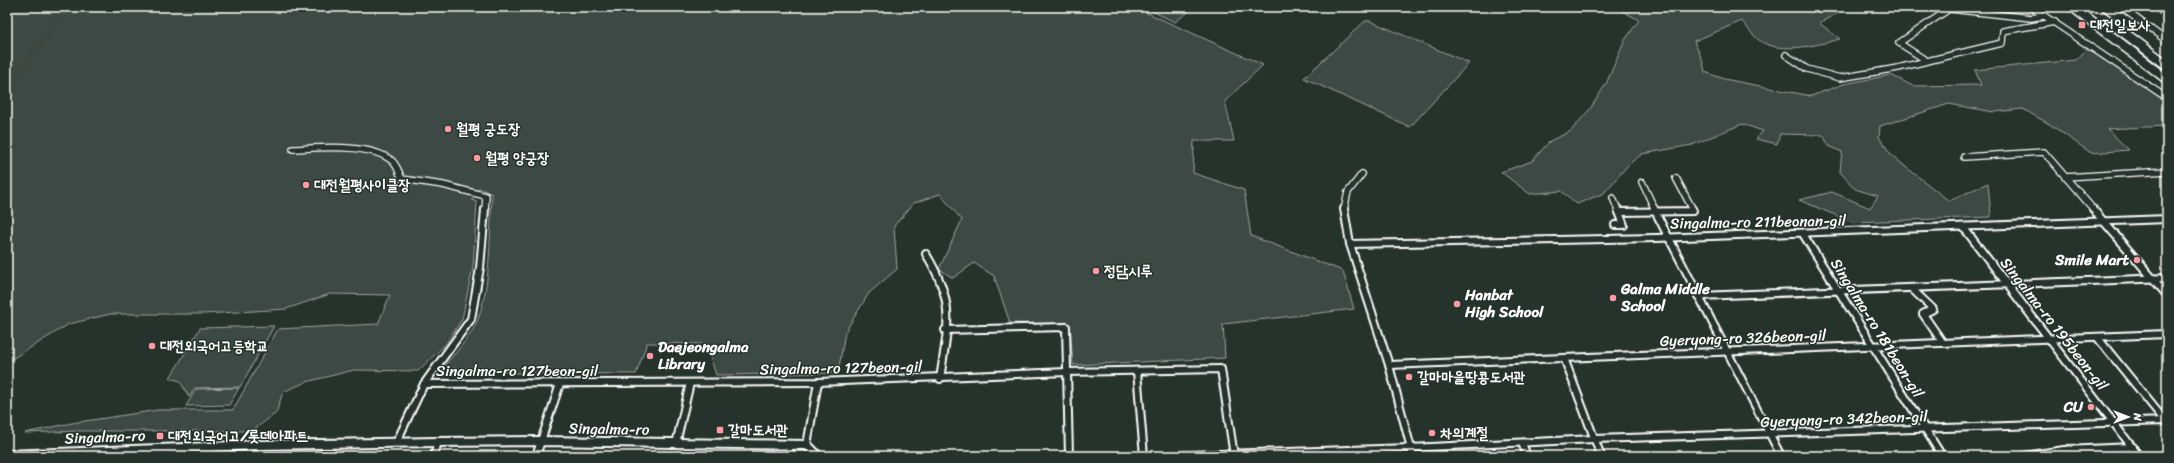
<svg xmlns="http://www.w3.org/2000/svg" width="2174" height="463" viewBox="0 0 2174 463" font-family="Sriracha,'Poor Story',sans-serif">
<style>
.green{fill:#3e4944;stroke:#9ea4a2}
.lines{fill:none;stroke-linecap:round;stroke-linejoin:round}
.tertiary-tunnel{stroke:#3c4742;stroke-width:7;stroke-dasharray:7 3.5;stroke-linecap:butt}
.minor-far1-casing{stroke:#fff;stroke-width:8}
.minor-casing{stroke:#fff;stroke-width:10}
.tertiary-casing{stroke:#fff;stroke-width:12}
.primary-casing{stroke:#fff;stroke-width:12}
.minor-far1{stroke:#26332d;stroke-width:5.5}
.minor{stroke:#26332d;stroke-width:6}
.tertiary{stroke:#26332d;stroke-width:8}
.primary{stroke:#26332d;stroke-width:9}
.poi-dot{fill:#ff9aa2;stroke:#26332d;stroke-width:1.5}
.labels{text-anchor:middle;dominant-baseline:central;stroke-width:3;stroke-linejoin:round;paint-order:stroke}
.poi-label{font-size:15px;font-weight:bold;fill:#fff;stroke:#26332d;text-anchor:start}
.street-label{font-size:15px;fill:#fff;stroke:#26332d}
</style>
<rect width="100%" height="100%" fill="#26332d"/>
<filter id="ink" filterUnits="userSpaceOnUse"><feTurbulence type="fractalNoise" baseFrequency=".025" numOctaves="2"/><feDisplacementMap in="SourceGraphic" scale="8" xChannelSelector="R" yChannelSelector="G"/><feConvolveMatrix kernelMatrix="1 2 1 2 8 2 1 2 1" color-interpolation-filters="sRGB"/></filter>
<g filter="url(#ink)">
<g class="green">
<path d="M7,7h1127l129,58 -38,36 9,40h-40l-1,32 51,17 7,46 92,35 11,38 -131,15 2,34 -152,7 -3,-41 -60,-1 -16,-47 -20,-13 -21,15 -14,-9 23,-49 -22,-26 -26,9 -20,23 3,43 -28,24 -24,39 -7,41 -122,2 -10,-31 -59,-1 -11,31 -128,-1 -18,-6 -48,2c11,-14 30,-33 36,-50 13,-35 12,-88 14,-125l-13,-6 -7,12 5,2 -4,65 -11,52 -16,25 -28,27 -64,-1 -48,12 -23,10 -7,21 -24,18h-171l-56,2 47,-10 86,-13h75l45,-81 100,-5 12,-29 -60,-1 -44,15 -82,5h-94l-41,10 -62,38z"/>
<polygon points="1143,7 1195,7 1175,22"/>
<path d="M1615,7h228l-3,5 -21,11 21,16c-22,6 -61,16 -81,1 -7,-5 -12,-13 -17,-19l-48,20 9,21 2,10 19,7 87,17 33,-12 47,-9 22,11 68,-1 -6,-15 101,-10 11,-11 55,33 25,19v25l-60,3 22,21 -38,3 -40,-28 -28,-16 -29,3 -45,-8 -69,22 -1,11 13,19 57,45 39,-18 3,34 -139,5 -53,-22 33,-8 38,16 8,-12 -23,-7 -15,-17 2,-20 -13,-6 -6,-11 -43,-1 -3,10 -21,-5 7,-8 -21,-7 -50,21 -50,9 -13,10 -25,29 -27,11 -16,-13 -31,3 -29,-22 31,-11 18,-20 21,-10 19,-22 16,-25 19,-44 14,-20z"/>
<polygon points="1365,21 1370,21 1469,63 1410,127 1304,78"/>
<polygon points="274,326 240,387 195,388 189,397 180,381 170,378 200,328"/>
<polygon points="239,388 229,405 186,406 196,389"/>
</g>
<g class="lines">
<g class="tertiary-tunnel">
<polyline points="7,26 17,7"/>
<polyline points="7,90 52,27 62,7"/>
</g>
<defs>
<g id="minor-far1">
<polyline points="2031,7 2167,98"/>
<polyline points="2121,7 2167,41"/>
<polyline points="2156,7 2167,15"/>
<polyline points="1950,9 2031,18 2044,16"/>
<polyline points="1786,55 1807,69 1840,78 1898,68 2002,43 2003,31 2055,22"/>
<polyline points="1927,61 1899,43 1952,7"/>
<path d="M293,149c27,-1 76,-6 98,11 6,4 8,13 11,19l41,6 43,11 -1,14"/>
<polyline points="1964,157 2044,152 2094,210"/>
<polyline points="2065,177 2167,171"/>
<polyline points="1676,178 1693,210"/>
<polyline points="1642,182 1655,210"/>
<polyline points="1613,198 1618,210"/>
<polyline points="1344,210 1348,192 1362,174"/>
</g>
<g id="minor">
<polyline points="1344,209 1350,244 1389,365 1413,456"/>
<polyline points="1618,209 1619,212"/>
<polyline points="1654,209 1781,456"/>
<polyline points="2093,209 2167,295"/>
<polyline points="1615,225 1624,225 1619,212 1693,211 1692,209"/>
<polyline points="1964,228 2139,456"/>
<polyline points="1803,234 1942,456"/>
<polyline points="1350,244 1656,238 2167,219"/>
<path d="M926,254c30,49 22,71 14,125"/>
<polyline points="1911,288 1933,309 1923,314 1943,343"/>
<polyline points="1698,296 2167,278"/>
<polyline points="945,330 1066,327 1069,456"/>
<polyline points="2097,337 2165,421"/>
<polyline points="1564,358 1601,456"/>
<polyline points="1389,365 2167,334"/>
<polyline points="1137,371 1144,456"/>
<polyline points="424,384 818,382 1067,372 1221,369 1234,456"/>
<polyline points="396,443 424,384 471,319 480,268 485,209"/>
<polyline points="1522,443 1527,456"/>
<polyline points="676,444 690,383"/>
<polyline points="807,445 818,382"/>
<polyline points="434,456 438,442"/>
<polyline points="536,456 560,384"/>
<polyline points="788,456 790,445"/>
<polyline points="1159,456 1411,448 1594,439 2167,421"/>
<polyline points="2024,456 2064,450 2133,447"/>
</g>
<polyline id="tertiary" points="7,455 260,445 438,442 541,441 807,445 818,456"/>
<g id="primary">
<polyline points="2073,7 2167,79"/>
<polyline points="2090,7 2167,65"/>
</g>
</defs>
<use href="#minor-far1" class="minor-far1-casing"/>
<use href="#minor" class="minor-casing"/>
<use href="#tertiary" class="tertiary-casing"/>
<use href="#primary" class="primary-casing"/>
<use href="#minor-far1" class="minor-far1"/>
<use href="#minor" class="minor"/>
<use href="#tertiary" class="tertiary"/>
<use href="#primary" class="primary"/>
</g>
</g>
<g class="poi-dot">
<rect x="2078" y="21" width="8" height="8" rx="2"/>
<circle cx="448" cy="129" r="4"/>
<circle cx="477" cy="158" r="4"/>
<circle cx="306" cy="185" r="4"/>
<circle cx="2137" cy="260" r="4"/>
<circle cx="1096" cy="271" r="4"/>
<circle cx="1613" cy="298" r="4"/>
<circle cx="1457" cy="304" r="4"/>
<circle cx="152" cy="346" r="4"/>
<circle cx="650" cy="356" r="4"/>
<circle cx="1409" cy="377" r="4"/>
<circle cx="2091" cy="407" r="4"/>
<rect x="716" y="426" width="8" height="8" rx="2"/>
<circle cx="1432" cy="433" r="4"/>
<rect x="156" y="432" width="8" height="8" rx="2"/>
</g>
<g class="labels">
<g class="poi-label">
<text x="2090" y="25">대전일보사</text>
<text x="456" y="129">월평 궁도장</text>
<text x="485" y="158">월평 양궁장</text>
<text x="314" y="185">대전월평사이클장</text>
<text x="2129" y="260" text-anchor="end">Smile Mart</text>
<text x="1104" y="271">정담시루</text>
<text x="1621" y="289">Galma Middle<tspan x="1621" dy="17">School</tspan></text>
<text x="1465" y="295">Hanbat<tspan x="1465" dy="17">High School</tspan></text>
<text x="160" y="346">대전외국어고등학교</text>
<text x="658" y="347">Daejeongalma<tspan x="658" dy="17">Library</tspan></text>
<text x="1417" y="377">갈마마을땅콩도서관</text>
<text x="2083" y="407" text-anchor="end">CU</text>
<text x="728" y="430">갈마도서관</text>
<text x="1440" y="433">차의계절</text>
<text x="168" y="436">대전외국어고/롯데아파트</text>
</g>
<g class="street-label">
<text transform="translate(1758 222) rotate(-1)">Singalma-ro 211beonan-gil</text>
<text transform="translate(2054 324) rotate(52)">Singalma-ro 195beon-gil</text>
<text transform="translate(1877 328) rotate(58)">Singalma-ro 181beon-gil</text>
<text transform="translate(1743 338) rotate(-2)">Gyeryong-ro 326beon-gil</text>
<text transform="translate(841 368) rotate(-1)">Singalma-ro 127beon-gil</text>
<text x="517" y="371">Singalma-ro 127beon-gil</text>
<text transform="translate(1844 419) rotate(-2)">Gyeryong-ro 342beon-gil</text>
<text transform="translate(609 429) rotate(1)">Singalma-ro</text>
<text transform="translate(105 437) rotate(-2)">Singalma-ro</text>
</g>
</g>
<rect width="2174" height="463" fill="none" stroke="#26332d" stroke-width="24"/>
<rect x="12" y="12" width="2150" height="439" fill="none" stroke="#fff" stroke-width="1.5" filter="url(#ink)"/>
<g transform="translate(2128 417) rotate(90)" stroke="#26332d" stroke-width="3" paint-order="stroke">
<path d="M0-3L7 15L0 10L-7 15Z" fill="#ffffff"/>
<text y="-6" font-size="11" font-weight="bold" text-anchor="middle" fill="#ffffff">N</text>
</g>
</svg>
